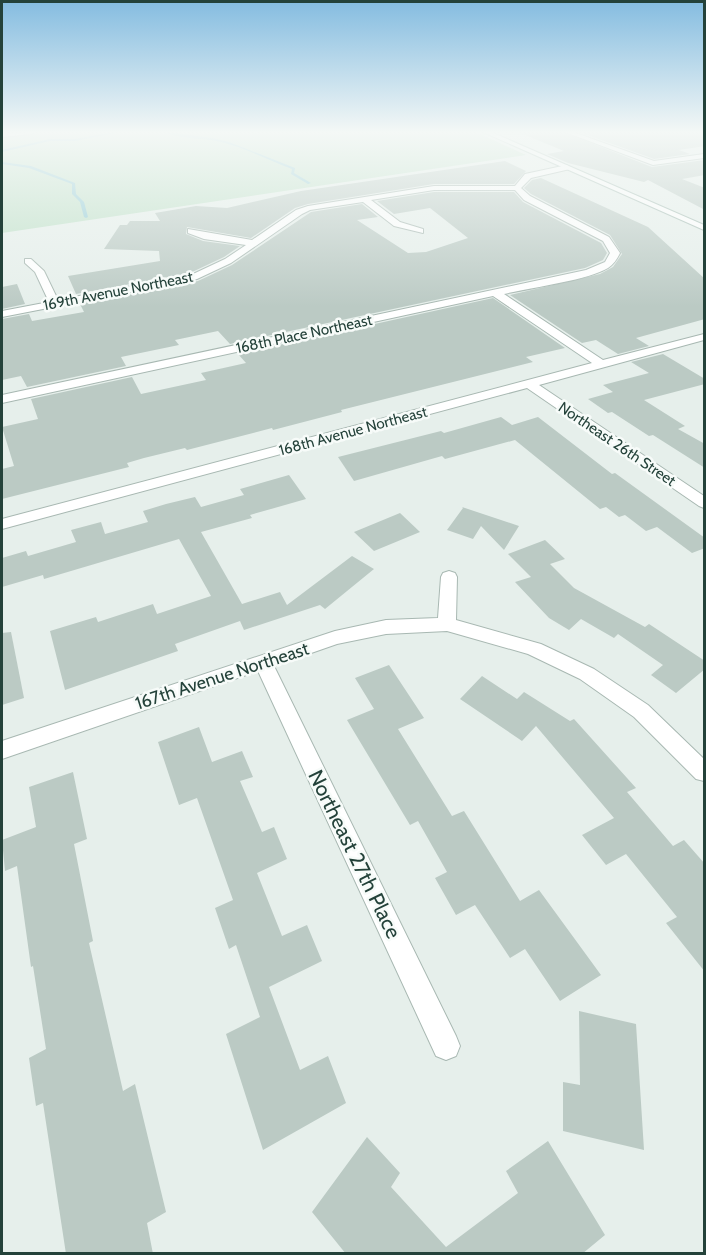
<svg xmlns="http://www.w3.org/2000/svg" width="706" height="1255" viewBox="0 0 706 1255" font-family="Cabin,sans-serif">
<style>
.green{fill:#bfe0c8}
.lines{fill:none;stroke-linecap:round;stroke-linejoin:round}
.stream{fill:#8ec9d4;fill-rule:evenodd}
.building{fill:#bbcac4}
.minor-casing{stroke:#a8b8b2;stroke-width:2}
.secondary-casing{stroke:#a4bbb3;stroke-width:2}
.minor{fill:#fff;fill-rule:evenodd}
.secondary{fill:#fff;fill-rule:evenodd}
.labels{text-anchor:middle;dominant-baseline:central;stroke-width:5;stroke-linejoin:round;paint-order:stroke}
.far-street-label{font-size:15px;fill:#24423a;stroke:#f7fbf9}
.street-label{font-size:18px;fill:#24423a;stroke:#f7fbf9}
.near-street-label{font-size:21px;fill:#24423a;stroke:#f7fbf9}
</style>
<rect width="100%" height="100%" fill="#e6efeb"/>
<polygon class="green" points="38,132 476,132 526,155 2,233 2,136"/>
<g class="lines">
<g class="stream">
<polygon points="115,132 119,132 75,141 50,141 2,152 2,150 50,139 75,139"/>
<path d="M165,132l47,6 17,4 66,26 -1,5 17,10 -3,1 -17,-10 1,-5c-24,-9 -46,-21 -71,-27 -18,-5 -40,-2 -56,-10z"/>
<polygon points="2,162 31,166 75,183 76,194 84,202 88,217 86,218 84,217 80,202 72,194 72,184 29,168 2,164"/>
</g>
</g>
<g class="building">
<polygon points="518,132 563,132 652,167 705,160 705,175 682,179 705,188 705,210 648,180 644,182 568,163 547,154 564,151"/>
<polygon points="579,132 705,132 705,146 679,150 690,154 654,159"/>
<polygon points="505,161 526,171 514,184 434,184 308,204 295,208 251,238 187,227 186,234 203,241 240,246 224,257 190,273 76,294 68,276 160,261 159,251 104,249 120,225 127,225 130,221 160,221 155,213 196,206 227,208 301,191"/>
<polygon points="541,178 648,227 705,279 705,319 636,338 649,346 618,354 596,340 582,343 510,295 600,274 613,267 622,254 610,235 531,194 524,188 532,180"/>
<polygon points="434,192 514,192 523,202 601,243 607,253 603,260 585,268 230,344 218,331 175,340 179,345 121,357 126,366 27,387 21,376 2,380 2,319 29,314 32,321 84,312 80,304 198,281 232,265 311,212 362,204 378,217 357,220 408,253 426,252 468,238 430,208 394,214 377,201"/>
<polygon points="17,284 25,304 2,309 2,287"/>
<polygon points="493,298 565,348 526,357 533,362 341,410 342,412 273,430 272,428 187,450 185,448 144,458 127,463 129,467 2,499 2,469 14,466 2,427 38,419 31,399 132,377 141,394 206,380 201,373 246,363 238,354"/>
<polygon points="663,354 705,379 705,384 644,400 685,426 678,429 705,444 705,468 653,435 649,436 612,412 608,413 588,399 613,392 603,385 649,373 631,362"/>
<polygon points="501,417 512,425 538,417 612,474 615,473 705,538 705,548 692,553 657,527 646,531 625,515 619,517 606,507 600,509 515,440 445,459 442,456 354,481 338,457 441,431 444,433"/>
<polygon points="289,475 306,499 250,515 252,518 201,532 242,604 280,592 287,605 352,556 374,569 325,609 320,605 244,630 240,621 175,644 178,651 65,690 50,631 96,617 98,622 153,604 157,614 211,596 179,539 44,579 43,575 2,587 2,558 26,551 28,556 76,542 71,530 101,522 105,534 148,522 143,511 166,504 195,497 201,507 244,495 240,489"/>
<polygon points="462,507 519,526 504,550 481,526 473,539 447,530 463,508"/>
<polygon points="400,513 420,532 374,551 354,532"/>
<polygon points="545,540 565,559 550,564 574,588 645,627 649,624 705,661 705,669 676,693 651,675 663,665 618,634 614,638 581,619 569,630 549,618 515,582 531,577 508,554"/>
<polygon points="11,632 24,698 2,705 2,633"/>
<polygon points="389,665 424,718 398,729 452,816 464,811 520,901 539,890 601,975 560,1001 525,949 510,958 475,905 456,915 435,878 447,872 418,821 410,825 347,720 374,709 355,678"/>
<polygon points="482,676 517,699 524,692 570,721 574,719 636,788 627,792 673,846 684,840 705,864 705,972 666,923 677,917 626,854 606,865 582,835 614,818 536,726 522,741 460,699"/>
<polygon points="199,727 212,762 242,751 253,777 240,781 262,832 274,827 287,859 257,873 282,936 307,925 322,961 269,987 300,1070 328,1056 346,1103 263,1150 226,1034 260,1017 236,945 229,949 215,908 233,900 197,798 179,805 158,742"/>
<polygon points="73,772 87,839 74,844 93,941 89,943 123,1091 135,1084 166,1212 147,1223 153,1254 66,1254 43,1103 36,1106 29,1058 46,1049 33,966 31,967 17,866 5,871 2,840 36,827 29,787"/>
<polygon points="579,1011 636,1024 644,1150 563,1131 563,1082 580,1085"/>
<polygon points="367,1137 400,1173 391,1187 446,1247 518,1193 506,1171 548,1141 605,1235 582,1254 346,1254 312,1212"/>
</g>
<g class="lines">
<defs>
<g id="minor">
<polygon points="34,132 31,134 2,137 2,133"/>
<polygon points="565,132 573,132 654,161 704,154 704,158 653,165"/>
<path d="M567,165l3,4 -39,9 -10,10 9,8 79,41 11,16c-3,6 -6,11 -12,15 -19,12 -79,20 -104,26l99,66 101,-26v6l-165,45 165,111v12l-5,-2 -172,-118 -525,141v-10l590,-156 -99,-67 -491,107v-8l584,-125 19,-8 5,-9 -7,-12 -79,-41 -9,-10h-81l-63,10 29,22 23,7v4l-29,-7 -31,-24 -53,8 -8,4 -71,49 -34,16 -195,38v-6l47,-9 -14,-30 -10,-9v-4h6l13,12 14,29 133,-25 34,-16 21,-14 -42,-6 -16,-6v-4l64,11 44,-30 12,-4 126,-20h81l10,-12z"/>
<polygon points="449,571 455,573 457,577 456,620 541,644 594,669 648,705 704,759 704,781 696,779 634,717 580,679 528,654 447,631 386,634 337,644 274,666 456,1036 460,1046 456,1056 446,1060 436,1056 258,671 2,759 2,741 335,631 386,620 438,618 441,577 443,573"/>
</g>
<polygon id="secondary" points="483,132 491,132 704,225 704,230"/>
</defs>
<use href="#minor" class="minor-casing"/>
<use href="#secondary" class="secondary-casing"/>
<use href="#minor" class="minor"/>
<use href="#secondary" class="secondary"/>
</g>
<linearGradient id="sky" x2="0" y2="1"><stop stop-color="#84bce0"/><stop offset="0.43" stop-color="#f4f8f6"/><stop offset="1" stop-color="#f4f8f6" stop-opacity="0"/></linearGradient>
<rect width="706" height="307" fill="url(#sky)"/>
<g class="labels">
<g class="far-street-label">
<text transform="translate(118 291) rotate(-11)">169th Avenue Northeast</text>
<text transform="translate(304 334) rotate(-12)">168th Place Northeast</text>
<text transform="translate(353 431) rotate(-15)">168th Avenue Northeast</text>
<text transform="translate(617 444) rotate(34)">Northeast 26th Street</text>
</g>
<g class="street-label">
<text transform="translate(222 676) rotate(-18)">167th Avenue Northeast</text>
</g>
<g class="near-street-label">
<text transform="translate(355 854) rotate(64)">Northeast 27th Place</text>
</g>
</g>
<rect width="706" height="1255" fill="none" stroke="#24423a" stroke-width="6"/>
</svg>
